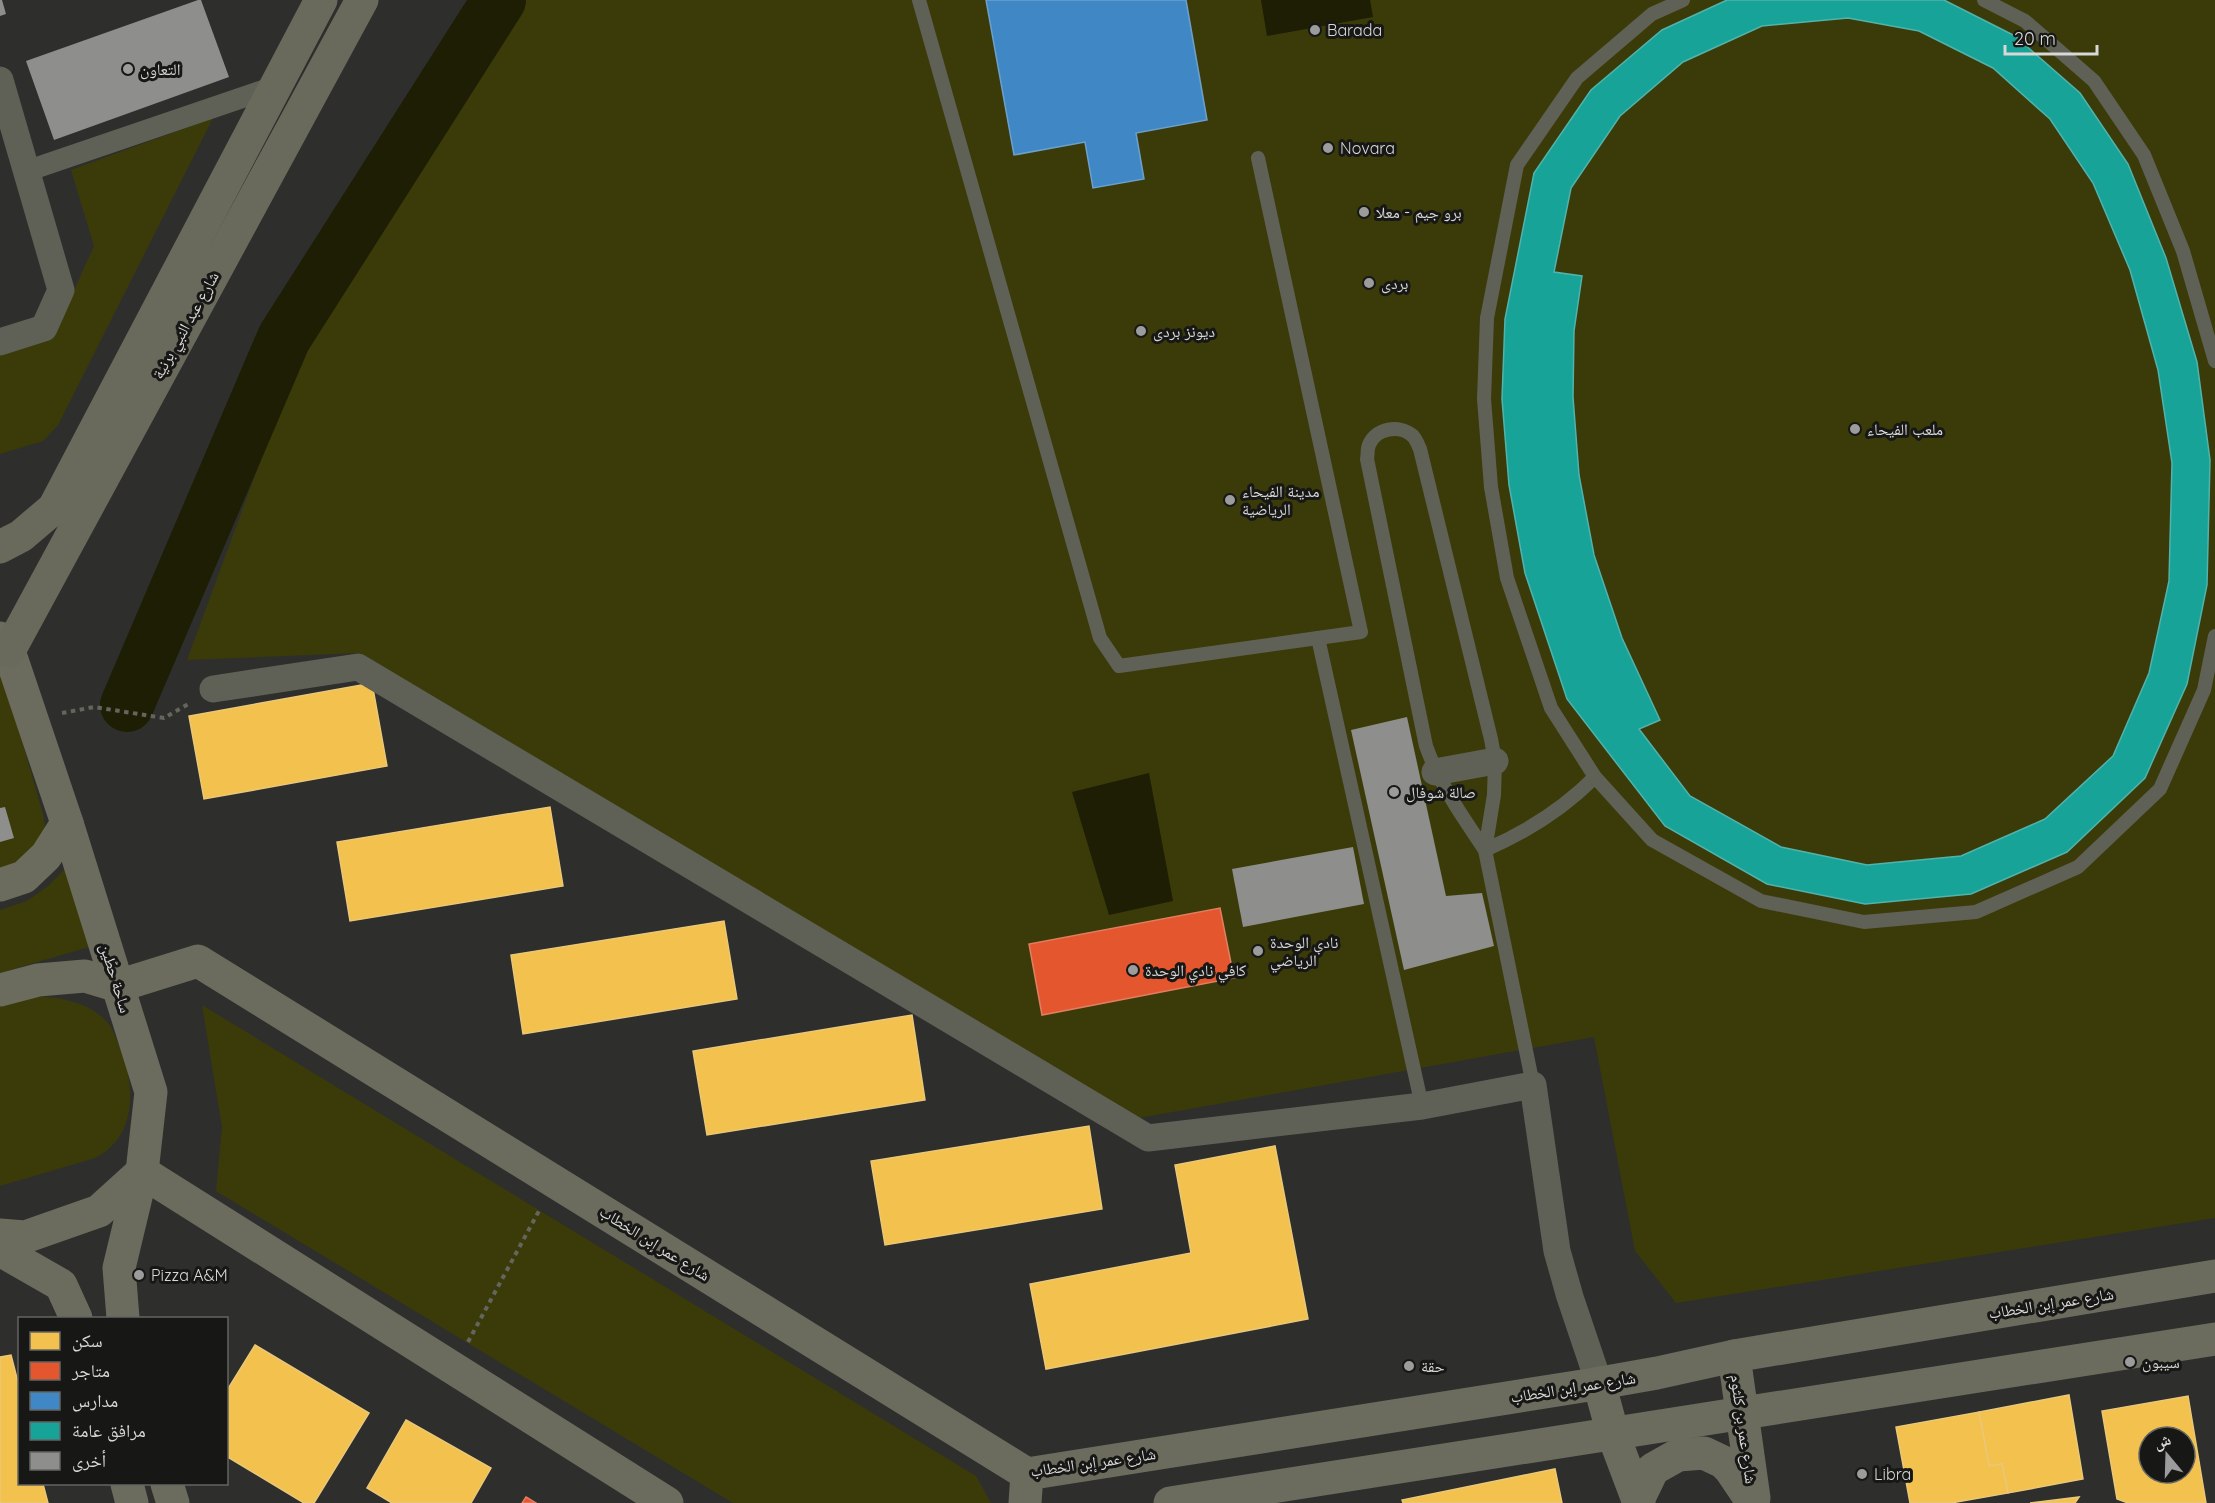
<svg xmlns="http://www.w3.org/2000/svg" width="2215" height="1503" viewBox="0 0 2215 1503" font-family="Quicksand,'Noto Naskh Arabic',sans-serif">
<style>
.green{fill:#3b3b0a}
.water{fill:#1d1e04}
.homes{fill:#f2c14e;stroke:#eac877;stroke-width:1.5;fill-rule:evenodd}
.shops{fill:#e4572e;stroke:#e07e61;stroke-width:1.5}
.schools{fill:#3f88c5;stroke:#6da0ca;stroke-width:1.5}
.public{fill:#17a398;stroke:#51b3ab;stroke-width:1.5;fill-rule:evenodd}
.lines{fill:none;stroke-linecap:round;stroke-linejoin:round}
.river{stroke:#1d1e04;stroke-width:54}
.building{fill:#8e8e8c}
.path{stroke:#64655d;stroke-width:4;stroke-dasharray:4.5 4.5;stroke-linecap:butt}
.service{stroke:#606156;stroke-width:14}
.pedestrian{stroke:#606156;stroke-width:21}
.minor{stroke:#606156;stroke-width:27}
.secondary{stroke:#6b6c5d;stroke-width:33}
.primary{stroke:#6a6a5c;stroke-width:33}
.poi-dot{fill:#9c9c9c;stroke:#171716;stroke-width:2}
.labels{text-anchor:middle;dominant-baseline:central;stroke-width:6;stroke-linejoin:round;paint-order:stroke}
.poi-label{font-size:16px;fill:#d8d8d7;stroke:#171716;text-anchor:start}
.street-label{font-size:16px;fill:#d8d8d7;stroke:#171716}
</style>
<rect width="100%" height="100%" fill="#2e2e2d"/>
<g class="green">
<polygon points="523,0 2215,0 2215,1218 1676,1303 1635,1251 1594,1037 1139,1118 360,653 187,660 302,348"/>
<polygon points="213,118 58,425 43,441 0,454 0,350 54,335 94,246 71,170"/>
<path d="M0,664l43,150c9,37 -16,43 -43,58z"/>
<polygon points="70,864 92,946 0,973 0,910 27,901 48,886"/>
<path d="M32,996c26,1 55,5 73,24 8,7 11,19 15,28 16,38 17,89 -25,110l-95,28v-179z"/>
<polygon points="202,1005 976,1476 991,1503 733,1503 216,1191 222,1127"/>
</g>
<g class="water">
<polygon points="1261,0 1370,0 1373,17 1267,36"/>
<polygon points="1149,773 1173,901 1109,915 1072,792"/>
</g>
<g class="homes">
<polygon points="372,683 387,766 204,799 189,716"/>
<polygon points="550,807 563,886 350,921 337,842"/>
<polygon points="724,921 737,999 523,1034 511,955"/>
<polygon points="912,1015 925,1100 707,1135 693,1051"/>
<polygon points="1089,1126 1102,1209 885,1245 871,1161"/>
<polygon points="1275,1146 1308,1319 1046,1369 1030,1284 1191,1253 1175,1165"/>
<polygon points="255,1345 369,1413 314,1503 304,1503 226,1456 226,1392"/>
<polygon points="11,1355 20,1390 20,1484 43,1484 48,1503 0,1503 0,1357"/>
<polygon points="2069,1395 2083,1479 2008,1493 2002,1464 1989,1466 1979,1412"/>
<path d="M2188,1396l18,107h-78l-11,-4 -15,-88zM2149,1437h36v36h-36z"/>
<polygon points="1979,1412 1989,1466 2002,1464 2008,1493 1951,1503 1910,1503 1896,1427"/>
<polygon points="406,1420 491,1468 471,1503 392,1503 367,1488"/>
<polygon points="1555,1469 1562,1503 1403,1503 1402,1500"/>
<polygon points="2079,1497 2075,1503 2030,1503"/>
</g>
<g class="shops">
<polygon points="1220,908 1234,978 1042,1015 1029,944"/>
<polygon points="526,1497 536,1503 522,1503"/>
</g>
<polygon class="schools" points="986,0 1186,0 1207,120 1136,133 1144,179 1093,188 1085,142 1014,155"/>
<path class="public" d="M1727,0h217l71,36 65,57 48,71 38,94 31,104 13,98 -3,125 -20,99 -42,94 -78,74 -96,42 -106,10 -98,-20 -102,-58 -98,-127 -42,-126 -16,-88 -7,-86 3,-80 29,-146 57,-83 71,-60zM1848,18l71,13 74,37 57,51 43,64 37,87 28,100 14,93 -3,118 -20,92 -36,83 -68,63 -84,37 -94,9 -86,-18 -91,-51 -51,-67 21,-9 -38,-82 -28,-83 -15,-80 -6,-78 1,-66 8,-55 -28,-4 17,-84 49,-72 63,-54 79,-36z"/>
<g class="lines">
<polyline class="river" points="127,705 284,338 499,0"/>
</g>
<g class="building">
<polygon points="0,0 2,0 6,14 0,16"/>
<polygon points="198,0 201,0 229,77 54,140 26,61"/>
<polygon points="1407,717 1446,896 1482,893 1494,946 1404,970 1351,730"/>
<polygon points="5,807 14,838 0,842 0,808"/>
<polygon points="1353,847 1364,904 1243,927 1232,869"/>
</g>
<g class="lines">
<g class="path">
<polyline points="62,713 94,707 164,718 190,703"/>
<polyline points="468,1342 540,1209"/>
</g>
<g class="service">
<polyline points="919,0 1100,638 1119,666 1318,638"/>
<polyline points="1683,0 1652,14 1577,78 1517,165 1487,318 1484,399 1491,487 1507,578 1551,708 1595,777 1652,840 1761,901 1864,922 1976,912 2078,867 2160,789 2204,690 2215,636"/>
<polyline points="1984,0 2025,21 2094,81 2144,155 2183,251 2215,361"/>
<polyline points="1258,158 1361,632 1318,638 1422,1106"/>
<path d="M1485,850c-23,-34 -45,-65 -59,-104l-59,-287c1,-4 0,-10 2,-14 6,-17 31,-21 44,-9 3,3 5,9 7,13l71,290 4,22 -1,34 -9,55 48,235"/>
<path d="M1485,850c42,-18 78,-41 110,-73"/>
</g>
<polyline class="pedestrian" points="27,171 276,86"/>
<g class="minor">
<polyline points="0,80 61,290 44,328 0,342"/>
<polyline points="213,689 358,667 1148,1138 1422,1106 1533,1085 1557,1251 1570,1297 1599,1383"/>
<polyline points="1435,772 1495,761"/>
</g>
<g class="secondary">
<polyline points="0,638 9,651 67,823 151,1092 142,1172 119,1268 123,1318"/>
<polyline points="0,885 24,877 46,856 67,823"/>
<polyline points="0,990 38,980 85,976 118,986 198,961 1027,1474 1589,1385 1657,1373 1734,1356 2215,1276"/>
<polyline points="142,1172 667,1503"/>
<polyline points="0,1235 25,1237 99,1211 142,1172"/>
<polyline points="0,1250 61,1285 76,1318"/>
<polyline points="1734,1356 1754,1498"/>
<polyline points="1599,1383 1613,1434 1639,1503"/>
<polyline points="127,1484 132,1503"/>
<polyline points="167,1484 173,1503"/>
<polyline points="1638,1500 1653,1469 1678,1455 1704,1453 1723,1462 1730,1469 1753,1503"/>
<polyline points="1025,1503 1027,1474"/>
<polyline points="1170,1503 2215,1339"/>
</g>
<g class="primary">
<polyline points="0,547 21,536 54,508 321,0"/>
<polyline points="9,651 362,0"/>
</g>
</g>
<g class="poi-dot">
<circle cx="1315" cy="30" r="6"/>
<circle cx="128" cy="69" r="6"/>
<circle cx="1328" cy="148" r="6"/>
<circle cx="1364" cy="212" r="6"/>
<circle cx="1369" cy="283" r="6"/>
<circle cx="1141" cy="331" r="6"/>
<circle cx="1855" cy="429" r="6"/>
<circle cx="1230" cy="500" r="6"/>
<circle cx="1394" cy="792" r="6"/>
<circle cx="1258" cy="951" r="6"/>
<circle cx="1133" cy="970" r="6"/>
<circle cx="139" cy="1275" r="6"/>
<circle cx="2130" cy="1362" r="6"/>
<circle cx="1409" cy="1366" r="6"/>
<circle cx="1862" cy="1474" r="6"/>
</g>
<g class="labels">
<g class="poi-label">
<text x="1327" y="30">Barada</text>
<text x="140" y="69">التعاون</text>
<text x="1340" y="148">Novara</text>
<text x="1376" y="212">برو جيم - معلا</text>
<text x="1381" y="283">بردى</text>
<text x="1153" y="331">ديونز بردى</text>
<text x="1867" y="429">ملعب الفيحاء</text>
<text x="1242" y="491">مدينة الفيحاء<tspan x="1242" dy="18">الرياضية</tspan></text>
<text x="1406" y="792">صالة شوفال</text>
<text x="1270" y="942">نادي الوحدة<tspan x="1270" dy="18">الرياضي</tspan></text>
<text x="1145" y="970">كافي نادي الوحدة</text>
<text x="151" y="1275">Pizza A&amp;M</text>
<text x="2142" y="1362">سيبون</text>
<text x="1421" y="1366">حقة</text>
<text x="1874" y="1474">Libra</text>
</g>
<g class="street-label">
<text transform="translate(185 325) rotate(-61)">شارع عبد النبي برنية</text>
<text transform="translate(116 978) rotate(73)">ساحة حطّين</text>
<text transform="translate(655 1243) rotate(32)">شارع عمر إبن الخطاب</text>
<text transform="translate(2051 1303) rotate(-9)">شارع عمر إبن الخطاب</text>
<text transform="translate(1573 1387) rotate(-9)">شارع عمر إبن الخطاب</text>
<text transform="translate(1744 1429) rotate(82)">شارع عمر بن كلثوم</text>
<text transform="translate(1093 1462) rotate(-8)">شارع عمر إبن الخطاب</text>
</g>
</g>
<rect x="18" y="1317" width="210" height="168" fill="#171716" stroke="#646463" stroke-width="1.5"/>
<rect x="30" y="1332" width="30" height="18" fill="#f2c14e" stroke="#646463" stroke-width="1.5"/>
<text x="72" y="1347" font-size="18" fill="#d8d8d7">سكن</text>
<rect x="30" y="1362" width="30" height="18" fill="#e4572e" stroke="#646463" stroke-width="1.5"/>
<text x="72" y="1377" font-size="18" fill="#d8d8d7">متاجر</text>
<rect x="30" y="1392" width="30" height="18" fill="#3f88c5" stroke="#646463" stroke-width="1.5"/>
<text x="72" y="1407" font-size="18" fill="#d8d8d7">مدارس</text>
<rect x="30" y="1422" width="30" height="18" fill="#17a398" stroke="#646463" stroke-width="1.5"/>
<text x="72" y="1437" font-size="18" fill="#d8d8d7">مرافق عامة</text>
<rect x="30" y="1452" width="30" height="18" fill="#8e8e8c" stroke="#646463" stroke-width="1.5"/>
<text x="72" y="1467" font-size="18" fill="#d8d8d7">أخرى</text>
<g transform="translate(2167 1455) rotate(341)"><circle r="28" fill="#171716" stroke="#646463" stroke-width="1.5"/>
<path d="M0-4.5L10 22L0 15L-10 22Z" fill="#9c9c9c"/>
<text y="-9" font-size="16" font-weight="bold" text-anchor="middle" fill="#d8d8d7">ش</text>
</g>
<path d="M2005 45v9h92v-9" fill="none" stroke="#d8d8d7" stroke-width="3"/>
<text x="2014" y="45" font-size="18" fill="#d8d8d7" stroke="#171716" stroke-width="4.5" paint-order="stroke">20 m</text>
</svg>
